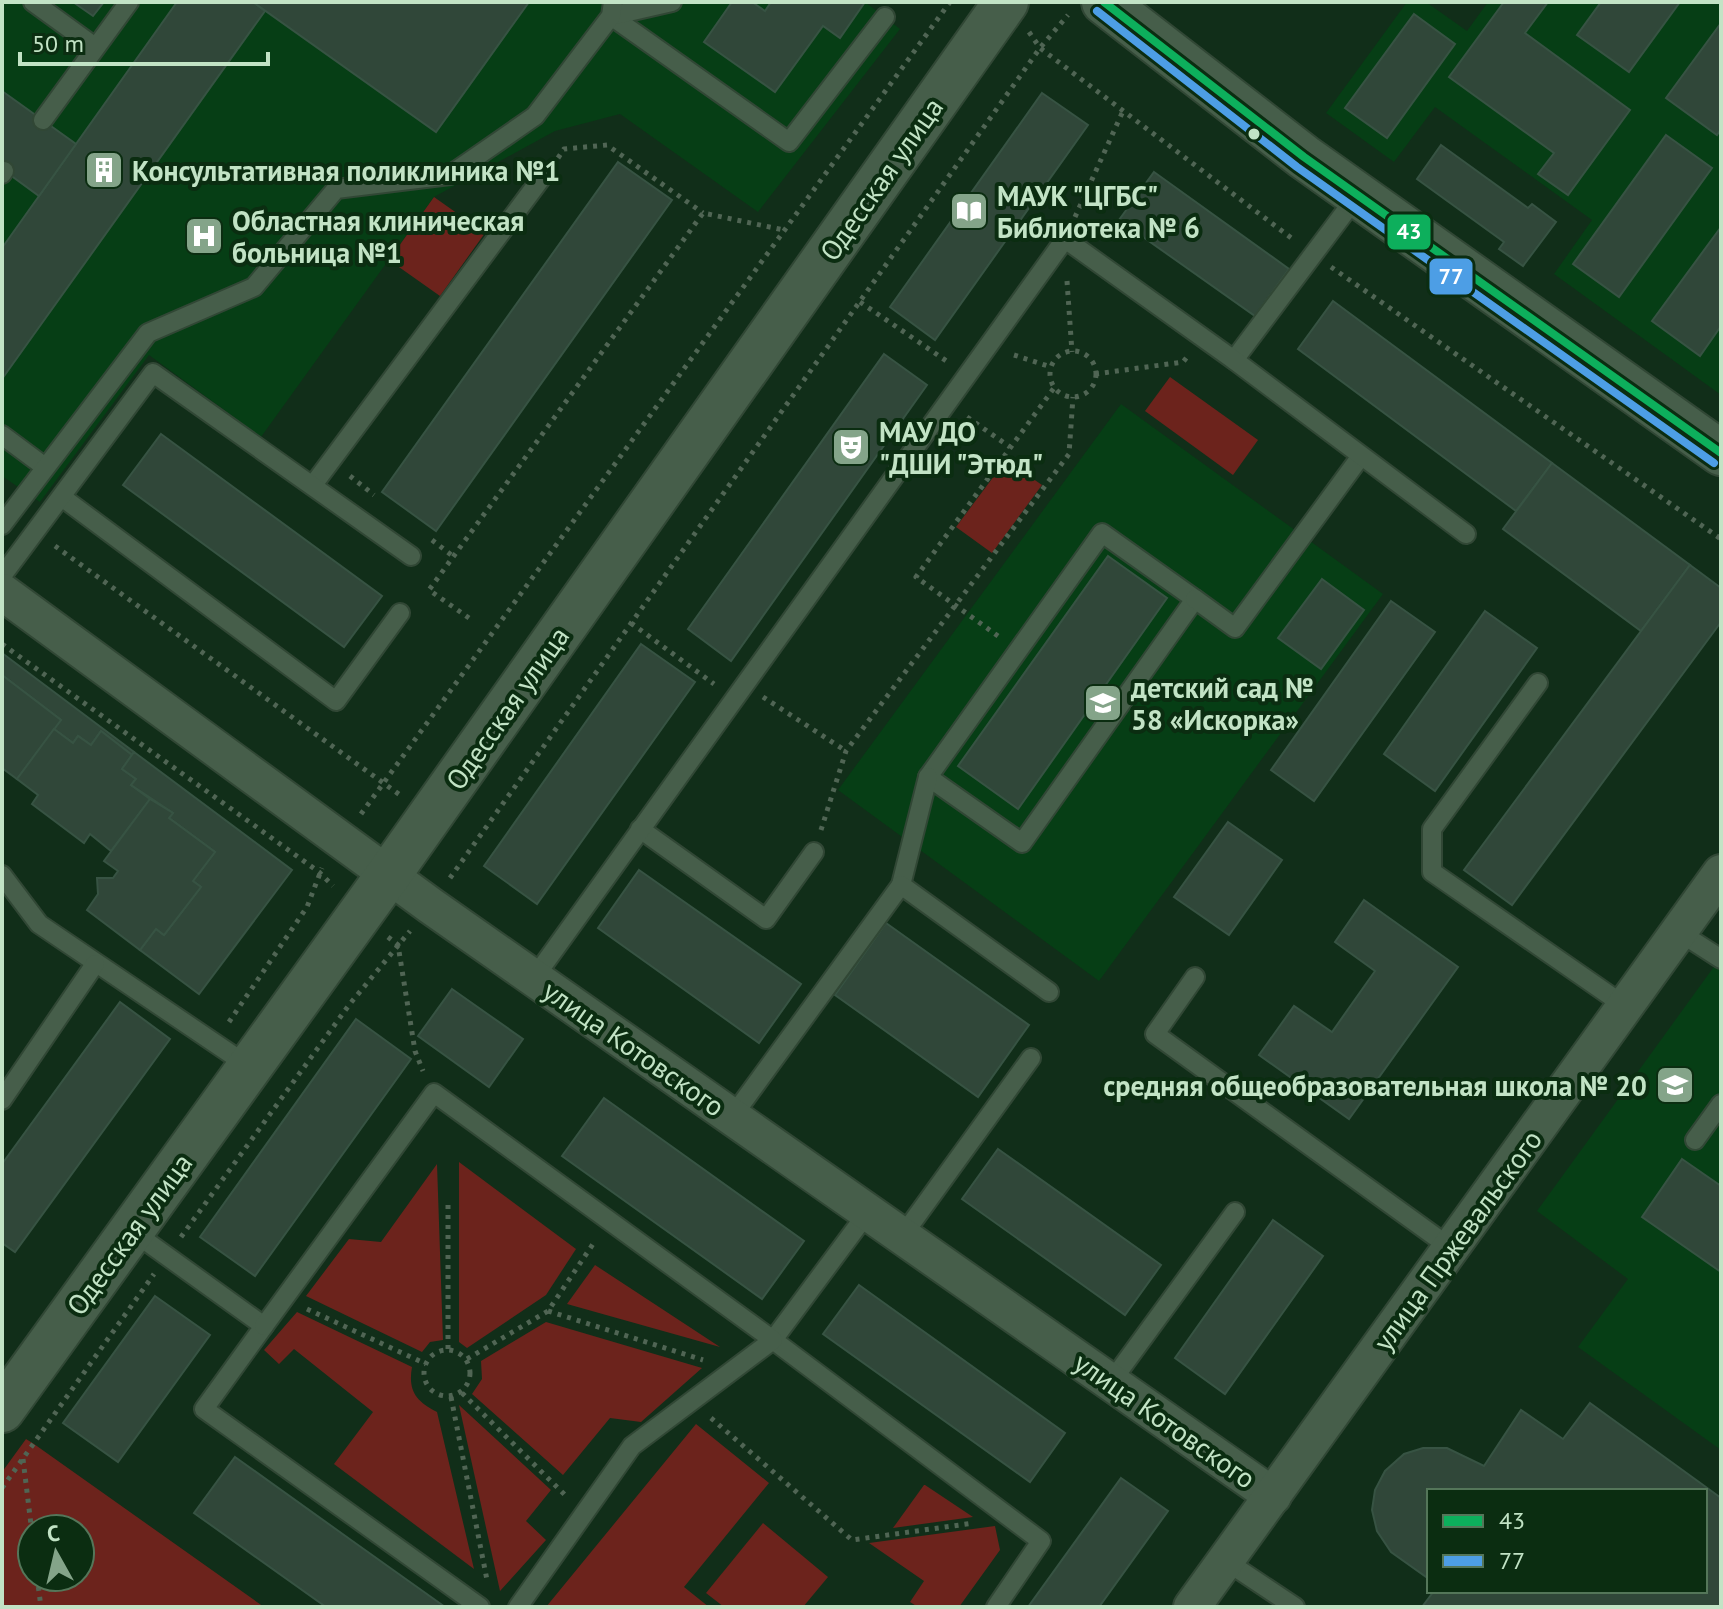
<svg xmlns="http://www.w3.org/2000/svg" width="1723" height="1609" viewBox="0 0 1723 1609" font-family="'PT Sans',sans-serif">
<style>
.built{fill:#063e15}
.green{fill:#6c231c;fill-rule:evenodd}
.building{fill:#304739;stroke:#375343;stroke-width:2}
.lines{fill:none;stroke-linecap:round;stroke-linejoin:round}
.service-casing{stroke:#314735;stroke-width:22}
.minor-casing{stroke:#314735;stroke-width:40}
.tertiary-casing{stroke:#314735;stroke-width:48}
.path{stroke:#506554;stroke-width:5;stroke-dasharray:4 6;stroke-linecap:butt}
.service{stroke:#465e4a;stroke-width:18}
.minor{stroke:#465e4a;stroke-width:36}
.tertiary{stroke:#465e4a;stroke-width:44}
.bus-1-casing{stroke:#0b2d11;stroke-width:14}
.bus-2-casing{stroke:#0b2d11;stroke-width:14}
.bus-1{stroke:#0daf5c;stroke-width:8}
.bus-2{stroke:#4d9ee5;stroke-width:8}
.bus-dot{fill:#c2e3c5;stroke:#0b2d11;stroke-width:3}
.labels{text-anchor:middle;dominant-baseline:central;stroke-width:8;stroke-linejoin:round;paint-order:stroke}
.poi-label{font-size:28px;font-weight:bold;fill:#c2e3c5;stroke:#0b2d11;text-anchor:start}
.street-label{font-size:28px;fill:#c2e3c5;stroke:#0b2d11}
.line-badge{stroke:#0b2d11;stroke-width:3}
.badge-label{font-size:22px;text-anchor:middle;font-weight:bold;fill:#fff}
</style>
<rect width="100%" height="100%" fill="#112e19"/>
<g class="built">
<polygon points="2,2 865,2 900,29 758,212 620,114 555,131 434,197 261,437 149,355 40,502 2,476"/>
<polygon points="1407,2 1426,2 1467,31 1488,2 1721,2 1721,395 1554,274 1592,220 1435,107 1394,162 1326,113"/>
<polygon points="1121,404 1383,594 1099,981 838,790"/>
<polygon points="1721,957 1721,1450 1578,1347 1628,1279 1537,1211"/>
</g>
<g class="green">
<polygon points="434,197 485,233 440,296 389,260"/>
<polygon points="1170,377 1258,440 1233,475 1145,411"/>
<polygon points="1006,460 1042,485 992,553 956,527"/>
<polygon points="459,1162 576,1249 546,1295 467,1348 459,1342"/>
<polygon points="437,1164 443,1340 430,1342 422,1352 306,1296 349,1239 381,1242"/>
<polygon points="595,1265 720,1347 567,1304"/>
<path d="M297,1312l115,55c-4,23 3,34 25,45l37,157 -140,-105 39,-52 -79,-63 -15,15 -15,-14z"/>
<polygon points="546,1322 702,1368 641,1422 610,1418 563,1475 472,1394 482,1379 481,1361"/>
<polygon points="459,1405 551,1490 526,1521 546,1540 500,1591"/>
<polygon points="696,1424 769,1483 684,1587 709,1607 546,1607"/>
<path d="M26,1439l8,5 230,163h-262v-135zM32,1529h48v48h-48z"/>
<polygon points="924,1485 925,1485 973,1517 893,1528"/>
<polygon points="763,1523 828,1577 803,1607 724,1607 706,1593"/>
<polygon points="995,1526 1000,1550 959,1607 918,1607 910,1602 924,1581 869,1543"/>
</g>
<g class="building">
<polygon points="73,2 104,2 93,16"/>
<polygon points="177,2 253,2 265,11 2,379 2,248"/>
<polygon points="253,2 529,2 436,132"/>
<polygon points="732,2 752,2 765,11 771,2 865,2 840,38 823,26 775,92 704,42"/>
<polygon points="1504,2 1548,2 1525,33 1630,110 1568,195 1538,174 1554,153 1449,77"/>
<polygon points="1601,2 1680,2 1629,72 1577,35"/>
<polygon points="1414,14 1455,44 1387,138 1345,108"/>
<polygon points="1721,23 1721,129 1717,135 1666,98"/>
<polygon points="2,91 76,144 39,196 2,169"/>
<polygon points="1042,93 1088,125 935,340 890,307"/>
<polygon points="1666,135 1712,168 1619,297 1573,264"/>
<polygon points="1441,145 1528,208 1532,204 1556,222 1523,266 1499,249 1504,242 1417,179"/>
<polygon points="618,162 672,200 436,531 382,492"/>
<polygon points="1154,172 1289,269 1255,316 1119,220"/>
<polygon points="1721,227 1721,326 1700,356 1652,321"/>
<polygon points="1333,301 1552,463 1516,511 1298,349"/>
<polygon points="884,354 927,385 731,661 688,629"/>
<polygon points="161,434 382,596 344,647 123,485"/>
<polygon points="1552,463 1690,565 1641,631 1503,529"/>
<polygon points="1108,556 1167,598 1018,809 958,766"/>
<polygon points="1690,565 1721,588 1721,622 1512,905 1464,870"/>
<polygon points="1322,579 1364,610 1321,669 1278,638"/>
<polygon points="1391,601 1435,632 1314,801 1271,770"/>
<polygon points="1485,611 1537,648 1435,791 1384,754"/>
<polygon points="641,644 695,682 537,904 484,866"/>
<polygon points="2,653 134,752 132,755 101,731 91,745 78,736 73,743 54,729 61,720 2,675"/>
<polygon points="2,675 61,720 17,779 2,768"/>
<polygon points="54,729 73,743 78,736 91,745 101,731 132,755 122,769 136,779 131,785 150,799 111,851 90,834 84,843 32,804 38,795 17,779"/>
<polygon points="134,752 292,870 199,994 140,950 156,929 164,935 201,887 193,881 215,852 169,818 173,813 131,785 136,779 122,769"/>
<polygon points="150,799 173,813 169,818 215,852 193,881 201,887 164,935 156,929 140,950 87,910 98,894 97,878 113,878 118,871 104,861"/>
<polygon points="1228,822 1282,860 1229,935 1174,897"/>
<polygon points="639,870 801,984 759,1043 598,928"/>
<polygon points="1364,900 1458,967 1349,1119 1259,1055 1294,1006 1332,1032 1375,971 1335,942"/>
<polygon points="886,923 1029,1025 978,1097 835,995"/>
<polygon points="452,989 523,1039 489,1087 418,1036"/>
<polygon points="120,1002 170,1039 15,1252 2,1243 2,1164"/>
<polygon points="356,1019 411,1059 255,1276 200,1237"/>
<polygon points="604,1098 804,1241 762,1299 562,1156"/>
<polygon points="998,1149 1161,1265 1125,1315 962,1199"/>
<polygon points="1682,1159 1721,1186 1721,1272 1642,1217"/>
<polygon points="1273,1220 1323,1256 1225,1394 1175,1358"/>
<polygon points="859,1285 1065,1433 1030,1482 823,1334"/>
<polygon points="155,1296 210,1335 118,1462 63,1423"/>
<polygon points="1590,1403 1721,1498 1721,1607 1422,1607 1434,1591 1705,1591 1705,1491 1429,1491 1429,1579 1391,1552 1377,1531 1372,1510 1375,1490 1385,1471 1404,1454 1423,1448 1447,1448 1484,1466 1521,1410 1563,1439"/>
<polygon points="235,1457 351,1540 445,1607 326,1607 194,1513"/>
<polygon points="1121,1478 1168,1511 1099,1607 1028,1607"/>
</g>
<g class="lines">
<defs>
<g id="service">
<polyline points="33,2 95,47"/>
<polyline points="611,16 789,142 885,17"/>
<polyline points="611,16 672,2"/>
<polyline points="43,120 129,2"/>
<polyline points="2,174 4,171"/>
<polyline points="1234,360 1357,196"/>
<polyline points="2,435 45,467"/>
<polyline points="313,485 543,176"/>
<polyline points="63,498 336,701 400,613"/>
<polyline points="2,525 148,333 254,287 336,189 450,175 535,116 611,16 613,2"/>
<polygon points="1102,533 1195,599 1022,843 928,777"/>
<polyline points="2,576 153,373 411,556"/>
<polyline points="1195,599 1235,628 1361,456"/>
<polyline points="1538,683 1432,829 1432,872 1625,1006"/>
<polyline points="640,829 766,919 814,852"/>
<polyline points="2,875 39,924 250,1067"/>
<polyline points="901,885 928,777"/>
<polyline points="1679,932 1721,959"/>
<polyline points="1195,977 1155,1034 1451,1248"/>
<polyline points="534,978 1065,239 1234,360 1466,534"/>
<polyline points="2,1100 95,964"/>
<polyline points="732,1117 901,885 1049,992"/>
<polyline points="1695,1140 1721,1104"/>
<polyline points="868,1212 773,1340 1041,1541 996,1607"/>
<polyline points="132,1231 264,1326 204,1409 480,1607"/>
<polyline points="903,1235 1031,1058"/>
<polyline points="264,1326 434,1093 773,1340 632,1446 518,1607"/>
<polyline points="1111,1382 1235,1212"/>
<polyline points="1226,1561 1295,1607"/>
</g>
<g id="minor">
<polyline points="2,592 431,906 1273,1496"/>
<polyline points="1192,1607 1721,873"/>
</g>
<g id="tertiary">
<polyline points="1104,2 1304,157 1721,453"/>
<polyline points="2,1410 389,874 1006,2"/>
</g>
</defs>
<use href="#service" class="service-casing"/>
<use href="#minor" class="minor-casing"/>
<use href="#tertiary" class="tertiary-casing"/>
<g class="path">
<polyline points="1029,32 1040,48 1294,240"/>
<polyline points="558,158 564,149 607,145 703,213"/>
<polyline points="1075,217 1123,111"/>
<polyline points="1331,267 1721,539"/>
<polyline points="1067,281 1072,352"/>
<polyline points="860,302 948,362"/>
<circle cx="1073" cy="374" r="23"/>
<polyline points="1014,355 1051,367"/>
<polyline points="1095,374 1183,362 1187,357"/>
<polyline points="967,417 1010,447"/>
<polyline points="350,476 374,495"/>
<polyline points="432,540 454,557"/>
<polyline points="55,546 400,795"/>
<polyline points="469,618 429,590 703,213 784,230"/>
<polyline points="631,623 714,684"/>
<polyline points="998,636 916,577 1054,388"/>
<polyline points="2,644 319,872 333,886"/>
<polyline points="763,697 846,751"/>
<polyline points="361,814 950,2"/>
<polyline points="821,830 846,751 1069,454 1073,397"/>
<polyline points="450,878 1040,48 1068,15"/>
<polyline points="388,937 398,945 415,1051 423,1071"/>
<polyline points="229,1022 307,907 322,868"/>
<polyline points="181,1237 349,1005 410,931"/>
<polyline points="307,1309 426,1364"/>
<polyline points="548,1311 703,1360"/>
<polyline points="448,1349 448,1203"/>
<circle cx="447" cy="1373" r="23"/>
<polyline points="467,1359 548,1311 595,1241"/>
<polyline points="462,1393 566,1496"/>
<polyline points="451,1397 487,1580"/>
<polyline points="711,1418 852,1540 974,1523"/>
<polyline points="23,1459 32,1533"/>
<polyline points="2,1488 154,1274"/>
<polyline points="37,1577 41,1607"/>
</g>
<use href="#service" class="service"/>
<use href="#minor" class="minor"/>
<use href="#tertiary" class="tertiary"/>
<defs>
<polyline id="bus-1" points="1104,2 1304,157 1721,453"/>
<polyline id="bus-2" points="1097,11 1297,167 1714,463"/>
</defs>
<use href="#bus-1" class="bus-1-casing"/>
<use href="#bus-2" class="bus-2-casing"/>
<use href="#bus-1" class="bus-1"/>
<use href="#bus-2" class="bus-2"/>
</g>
<defs>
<symbol id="building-square" viewBox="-11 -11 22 22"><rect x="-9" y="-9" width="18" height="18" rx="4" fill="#84a489" stroke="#0b2d11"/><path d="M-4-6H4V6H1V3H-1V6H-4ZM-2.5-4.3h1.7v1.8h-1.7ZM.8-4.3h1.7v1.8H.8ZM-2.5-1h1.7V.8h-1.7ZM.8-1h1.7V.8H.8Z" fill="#fff"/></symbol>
<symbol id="library-square" viewBox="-11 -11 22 22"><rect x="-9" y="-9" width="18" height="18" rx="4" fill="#84a489" stroke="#0b2d11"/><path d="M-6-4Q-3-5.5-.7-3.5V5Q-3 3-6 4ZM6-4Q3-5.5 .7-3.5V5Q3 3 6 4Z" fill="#fff"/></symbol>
<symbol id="hospital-square" viewBox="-11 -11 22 22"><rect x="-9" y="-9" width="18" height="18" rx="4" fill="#84a489" stroke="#0b2d11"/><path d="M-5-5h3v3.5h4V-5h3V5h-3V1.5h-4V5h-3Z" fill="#fff"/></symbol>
<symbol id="theatre-square" viewBox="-11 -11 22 22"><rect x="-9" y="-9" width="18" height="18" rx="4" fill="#84a489" stroke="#0b2d11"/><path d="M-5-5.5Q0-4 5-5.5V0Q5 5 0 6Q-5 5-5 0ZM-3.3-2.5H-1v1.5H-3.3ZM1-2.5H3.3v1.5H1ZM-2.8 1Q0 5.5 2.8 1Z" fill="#fff"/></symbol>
<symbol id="school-square" viewBox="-11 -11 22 22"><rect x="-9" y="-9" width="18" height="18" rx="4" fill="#84a489" stroke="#0b2d11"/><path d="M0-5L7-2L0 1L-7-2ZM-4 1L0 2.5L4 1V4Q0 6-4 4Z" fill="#fff"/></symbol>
</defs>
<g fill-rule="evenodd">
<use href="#building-square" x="82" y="148" width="44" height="44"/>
<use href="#library-square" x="947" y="189" width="44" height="44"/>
<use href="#hospital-square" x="182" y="214" width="44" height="44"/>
<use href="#theatre-square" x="829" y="425" width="44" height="44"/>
<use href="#school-square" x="1081" y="681" width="44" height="44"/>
<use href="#school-square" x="1653" y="1063" width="44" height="44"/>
</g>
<circle class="bus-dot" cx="1254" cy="134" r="7"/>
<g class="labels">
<g class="poi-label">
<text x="132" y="170">Консультативная поликлиника №1</text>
<text x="997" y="195">МАУК "ЦГБС"<tspan x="997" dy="32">Библиотека № 6</tspan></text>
<text x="232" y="220">Областная клиническая<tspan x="232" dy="32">больница №1</tspan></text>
<text x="879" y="431">МАУ ДО<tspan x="879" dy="32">"ДШИ "Этюд"</tspan></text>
<text x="1131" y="687">детский сад №<tspan x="1131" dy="32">58 «Искорка»</tspan></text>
<text x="1647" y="1085" text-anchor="end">средняя общеобразовательная школа № 20</text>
</g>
<g class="street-label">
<text transform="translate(881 179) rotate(-55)">Одесская улица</text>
<text transform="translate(507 708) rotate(-55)">Одесская улица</text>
<text transform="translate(634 1048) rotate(35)">улица Котовского</text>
<text transform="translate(129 1234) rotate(-54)">Одесская улица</text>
<text transform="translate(1457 1240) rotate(-54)">улица Пржевальского</text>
<text transform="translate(1165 1420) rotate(35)">улица Котовского</text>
</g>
</g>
<g class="line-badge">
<rect x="1386" y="213" width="46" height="38" rx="8" fill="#0daf5c"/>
<rect x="1428" y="257" width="46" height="39" rx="8" fill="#4d9ee5"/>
</g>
<g class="badge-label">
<text x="1409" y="239">43</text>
<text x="1451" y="284">77</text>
</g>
<rect width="1723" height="1609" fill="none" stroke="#c2e3c5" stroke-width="8"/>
<rect x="1427" y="1489" width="280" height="104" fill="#0b2d11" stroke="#547659" stroke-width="2"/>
<rect x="1443" y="1515" width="40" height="12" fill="#0daf5c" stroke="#547659" stroke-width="2"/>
<text x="1499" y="1529" font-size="24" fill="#c2e3c5">43</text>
<rect x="1443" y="1555" width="40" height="12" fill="#4d9ee5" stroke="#547659" stroke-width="2"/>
<text x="1499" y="1569" font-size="24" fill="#c2e3c5">77</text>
<g transform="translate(56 1553) rotate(352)"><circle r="38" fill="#0b2d11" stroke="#547659" stroke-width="2"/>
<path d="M0-6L14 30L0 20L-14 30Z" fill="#84a489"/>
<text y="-12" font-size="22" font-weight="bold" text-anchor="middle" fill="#c2e3c5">С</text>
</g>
<path d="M20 52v12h248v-12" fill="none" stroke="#c2e3c5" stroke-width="4"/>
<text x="32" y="52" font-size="24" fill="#c2e3c5" stroke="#0b2d11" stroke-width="6" paint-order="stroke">50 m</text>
</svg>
